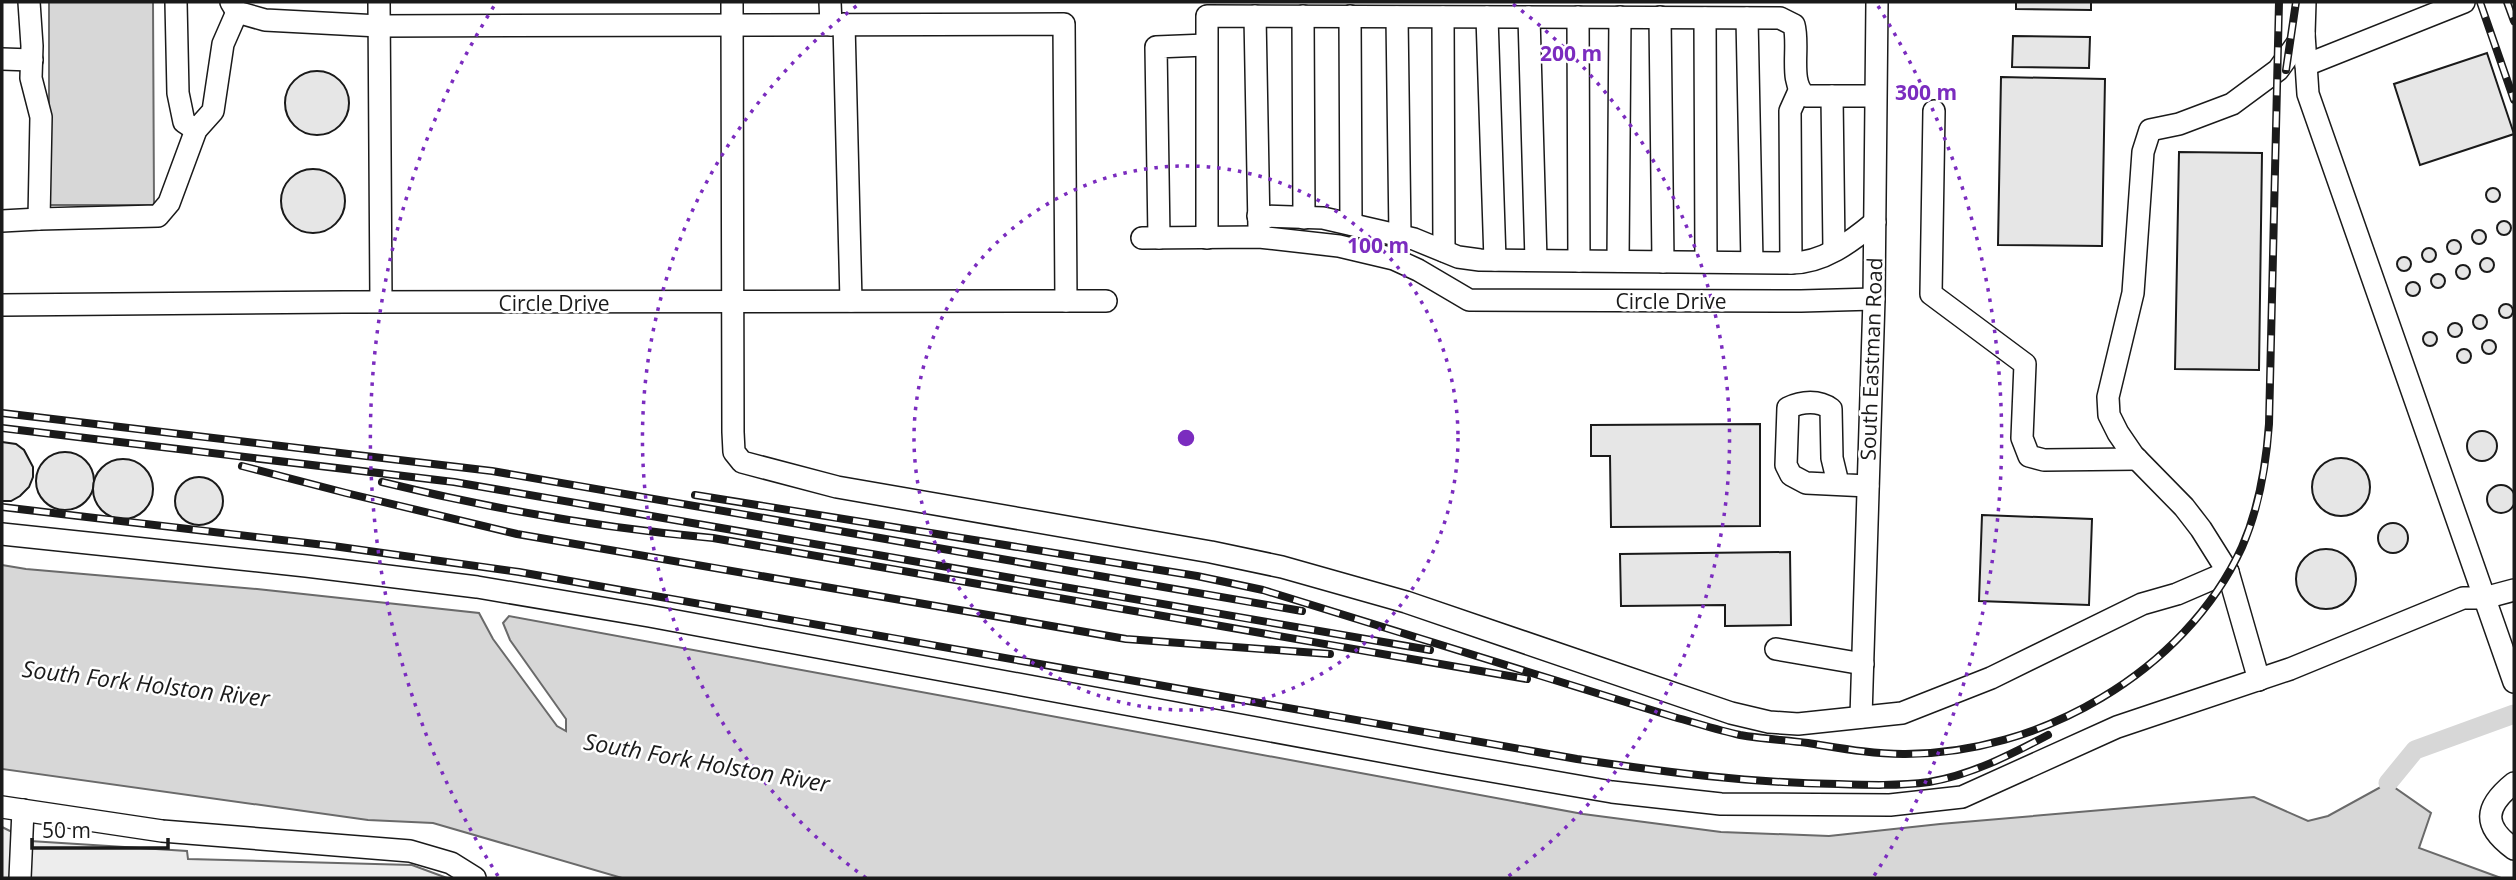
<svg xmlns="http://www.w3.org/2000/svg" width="2516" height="880" viewBox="0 0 2516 880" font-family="'Open Sans',sans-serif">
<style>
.built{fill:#ededed;stroke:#6a6a6a;stroke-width:2}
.water{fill:#d7d7d7;stroke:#6a6a6a;stroke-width:2}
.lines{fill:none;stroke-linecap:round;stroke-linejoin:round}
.canal{stroke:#d7d7d7;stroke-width:19}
.building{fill:#e6e6e6;stroke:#1a1a1a;stroke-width:2}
.minor-casing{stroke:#1a1a1a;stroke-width:24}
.minor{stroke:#fff;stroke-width:21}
.rail-casing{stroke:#1a1a1a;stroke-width:8}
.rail{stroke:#fff;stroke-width:5;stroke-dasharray:16;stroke-linecap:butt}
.ring{fill:none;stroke:#7b2cbf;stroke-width:3.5;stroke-dasharray:3.5 7}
.labels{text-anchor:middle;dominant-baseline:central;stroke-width:5;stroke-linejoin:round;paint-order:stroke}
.street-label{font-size:21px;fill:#1a1a1a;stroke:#fff}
.water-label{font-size:23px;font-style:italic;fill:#1a1a1a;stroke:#fff}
.centre{fill:#7b2cbf;stroke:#fff;stroke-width:3.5}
.ring-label{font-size:21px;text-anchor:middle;font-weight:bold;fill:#7b2cbf;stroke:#fff;stroke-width:5;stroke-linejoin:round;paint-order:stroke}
</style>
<rect width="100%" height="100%" fill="#fff"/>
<polygon class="built" points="2,827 30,841 187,851 188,859 412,865 447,878 2,878"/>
<g class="water">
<polygon points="49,2 153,2 154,205 49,205"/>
<polygon points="2,565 26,569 257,589 479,613 493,639 557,726 566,731 566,719 510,640 503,623 509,616 1583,814 1721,832 1829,836 1940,824 2254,797 2308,821 2328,816 2388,783 2431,813 2419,848 2501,878 622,878 433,823 368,820 2,769"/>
</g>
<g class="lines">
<polyline class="canal" points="2388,783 2415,750 2514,714"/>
</g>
<g class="building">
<polygon points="2016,2 2091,2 2091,10 2016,9"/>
<polygon points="2013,36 2090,37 2089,68 2012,67"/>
<polygon points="2487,53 2514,134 2420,165 2394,84"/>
<circle cx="317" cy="103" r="32"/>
<polygon points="2001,77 2105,79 2102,246 1998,245"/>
<polygon points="2179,152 2262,153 2259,370 2175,369"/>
<circle cx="313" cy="201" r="32"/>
<circle cx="2493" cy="195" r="7"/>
<circle cx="2504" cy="228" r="7"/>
<circle cx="2479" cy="237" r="7"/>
<circle cx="2454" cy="247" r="7"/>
<circle cx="2429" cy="255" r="7"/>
<circle cx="2404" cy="264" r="7"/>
<circle cx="2487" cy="265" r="7"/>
<circle cx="2463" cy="272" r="7"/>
<circle cx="2438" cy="281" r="7"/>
<circle cx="2413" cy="289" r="7"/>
<circle cx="2506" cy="311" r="7"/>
<circle cx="2480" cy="322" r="7"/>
<circle cx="2455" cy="330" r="7"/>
<circle cx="2430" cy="339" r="7"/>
<circle cx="2489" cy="347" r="7"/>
<circle cx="2464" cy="356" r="7"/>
<polygon points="1760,424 1760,526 1611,527 1610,456 1591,456 1591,425"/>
<circle cx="2482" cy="446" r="15"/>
<polygon points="2,442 16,444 24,450 33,467 33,477 29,487 20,496 11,501 2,501"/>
<circle cx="65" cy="481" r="29"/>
<circle cx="2341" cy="487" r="29"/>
<circle cx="123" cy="489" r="30"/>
<circle cx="199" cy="501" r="24"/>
<circle cx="2501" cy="499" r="14"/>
<polygon points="1982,515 2092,519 2089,605 1979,601"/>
<circle cx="2393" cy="538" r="15"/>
<circle cx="2326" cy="579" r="30"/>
<polygon points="1790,552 1791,625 1725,626 1725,605 1621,606 1620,554"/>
</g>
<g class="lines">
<defs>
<g id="minor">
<polyline points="29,2 32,46 31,78 41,117 39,219 158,216 169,203 196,130 213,111 223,44 237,12"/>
<polyline points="176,2 178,93 184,122 196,130"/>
<polyline points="231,2 237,12 265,20 379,26 1064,24 1066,301"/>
<polyline points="379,2 381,302"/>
<polyline points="732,2 733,432 734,452 742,462 837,487 1211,552 1282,567 1406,602 1731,713 1769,722 1798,724 1902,713 1991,678 2142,604 2177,594 2228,572"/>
<polyline points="830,2 831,25"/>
<polyline points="2305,2 2304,34 2308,94 2514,682"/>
<polyline points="1255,16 1259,228"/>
<polyline points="1303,16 1304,218"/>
<polyline points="1350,16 1351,224"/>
<polyline points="1397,17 1400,236"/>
<polyline points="1443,17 1444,251"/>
<polyline points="1487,17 1495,260"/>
<polyline points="1529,17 1536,260"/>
<polyline points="1578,17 1579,261"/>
<polyline points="1660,17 1663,262"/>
<polyline points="1705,18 1706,262"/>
<polyline points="1747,18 1752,262"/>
<polyline points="844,24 851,301"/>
<polyline points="2,59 32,60"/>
<polyline points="2306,65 2464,2"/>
<polyline points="1832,96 1834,250"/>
<polyline points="1934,111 1931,294 2025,364 2022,438 2029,456 2044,460 2137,459"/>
<path d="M1258,216l65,2 91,21 44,18 22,3 311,3c32,0 60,-21 84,-41"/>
<polyline points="2,221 39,219"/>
<polyline points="1142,238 1259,237 1339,246 1394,259 1418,270 1469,300 1801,301 1874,299"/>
<polyline points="1159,238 1156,47 1206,45"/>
<path d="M1207,238v-222l573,2 14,7c6,21 -6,59 12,71h69"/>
<polyline points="1618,261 1620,17"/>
<polyline points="1791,263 1790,111 1799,91"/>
<polyline points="2,305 344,302 1106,301"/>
<path d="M1838,483l-6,-25 -1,-49c-12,-9 -29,-8 -43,-1l-2,57 5,10 15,8 62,3"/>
<polyline points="2,534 306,566 477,587 649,616 1445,763 1612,792 1721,804 1890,805 1962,797 2117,727 2290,669 2463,598 2484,598 2514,590"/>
<polyline points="1776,649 1863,664"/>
<polyline points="2259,680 2228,572 2201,529 2184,507 2133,455 2118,433 2109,415 2108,397 2133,293 2143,152 2150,130 2179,124 2232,104 2278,70 2304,34"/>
<polyline points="1861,717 1874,299 1877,2"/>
<path d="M2514,783c-30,24 -32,43 0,66"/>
<polyline points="2,807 162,831 410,851 451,863 475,878"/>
<polyline points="20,878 23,810"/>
</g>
</defs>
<use href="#minor" class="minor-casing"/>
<use href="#minor" class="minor"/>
<defs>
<g id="rail">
<polyline points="2480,2 2514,100"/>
<polyline points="2507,2 2514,21"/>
<polyline points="2286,70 2296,2"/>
<polyline points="2,413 492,471 1302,611"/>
<polyline points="2,428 454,482 1430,650"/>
<polyline points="242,466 346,493 517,534 994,616 1126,639 1330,654"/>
<path d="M382,482c110,27 219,46 331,56l814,141"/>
<path d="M695,495l502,81 66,14 411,127c22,6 44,13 66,18 23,4 46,5 68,8 32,5 63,11 95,11 135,1 282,-82 339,-207 17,-39 24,-80 27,-123l10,-422"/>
<path d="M2,507l331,39 186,26 1058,187c87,13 173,24 261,25 30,1 61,2 91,-2 42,-7 81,-27 119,-47"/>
</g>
</defs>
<use href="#rail" class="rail-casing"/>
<use href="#rail" class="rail"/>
</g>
<g class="ring">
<circle cx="1186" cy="438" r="272"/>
<path d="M866 878A544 544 0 0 1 859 4M1513 4A544 544 0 0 1 1506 878"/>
<path d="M498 876A816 816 0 0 1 494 6M1878 6A816 816 0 0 1 1874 876"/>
</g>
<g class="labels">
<g class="street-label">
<text x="1671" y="301">Circle Drive</text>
<text x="554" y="303">Circle Drive</text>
<text transform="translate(1871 359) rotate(-88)">South Eastman Road</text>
</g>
<g class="water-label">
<text transform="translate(146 683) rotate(7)">South Fork Holston River</text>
<text transform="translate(707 762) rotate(10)">South Fork Holston River</text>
</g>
</g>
<circle cx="1186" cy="438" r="10" class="centre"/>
<g class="ring-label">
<text x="1571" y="61">200 m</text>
<text x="1926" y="100">300 m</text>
<text x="1378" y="253">100 m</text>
</g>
<rect width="2516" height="880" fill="none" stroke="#1a1a1a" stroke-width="7"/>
<path d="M32 838v10h136v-10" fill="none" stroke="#1a1a1a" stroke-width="3.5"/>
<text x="42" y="838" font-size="21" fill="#1a1a1a" stroke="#ffffff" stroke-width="5" paint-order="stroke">50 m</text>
</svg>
